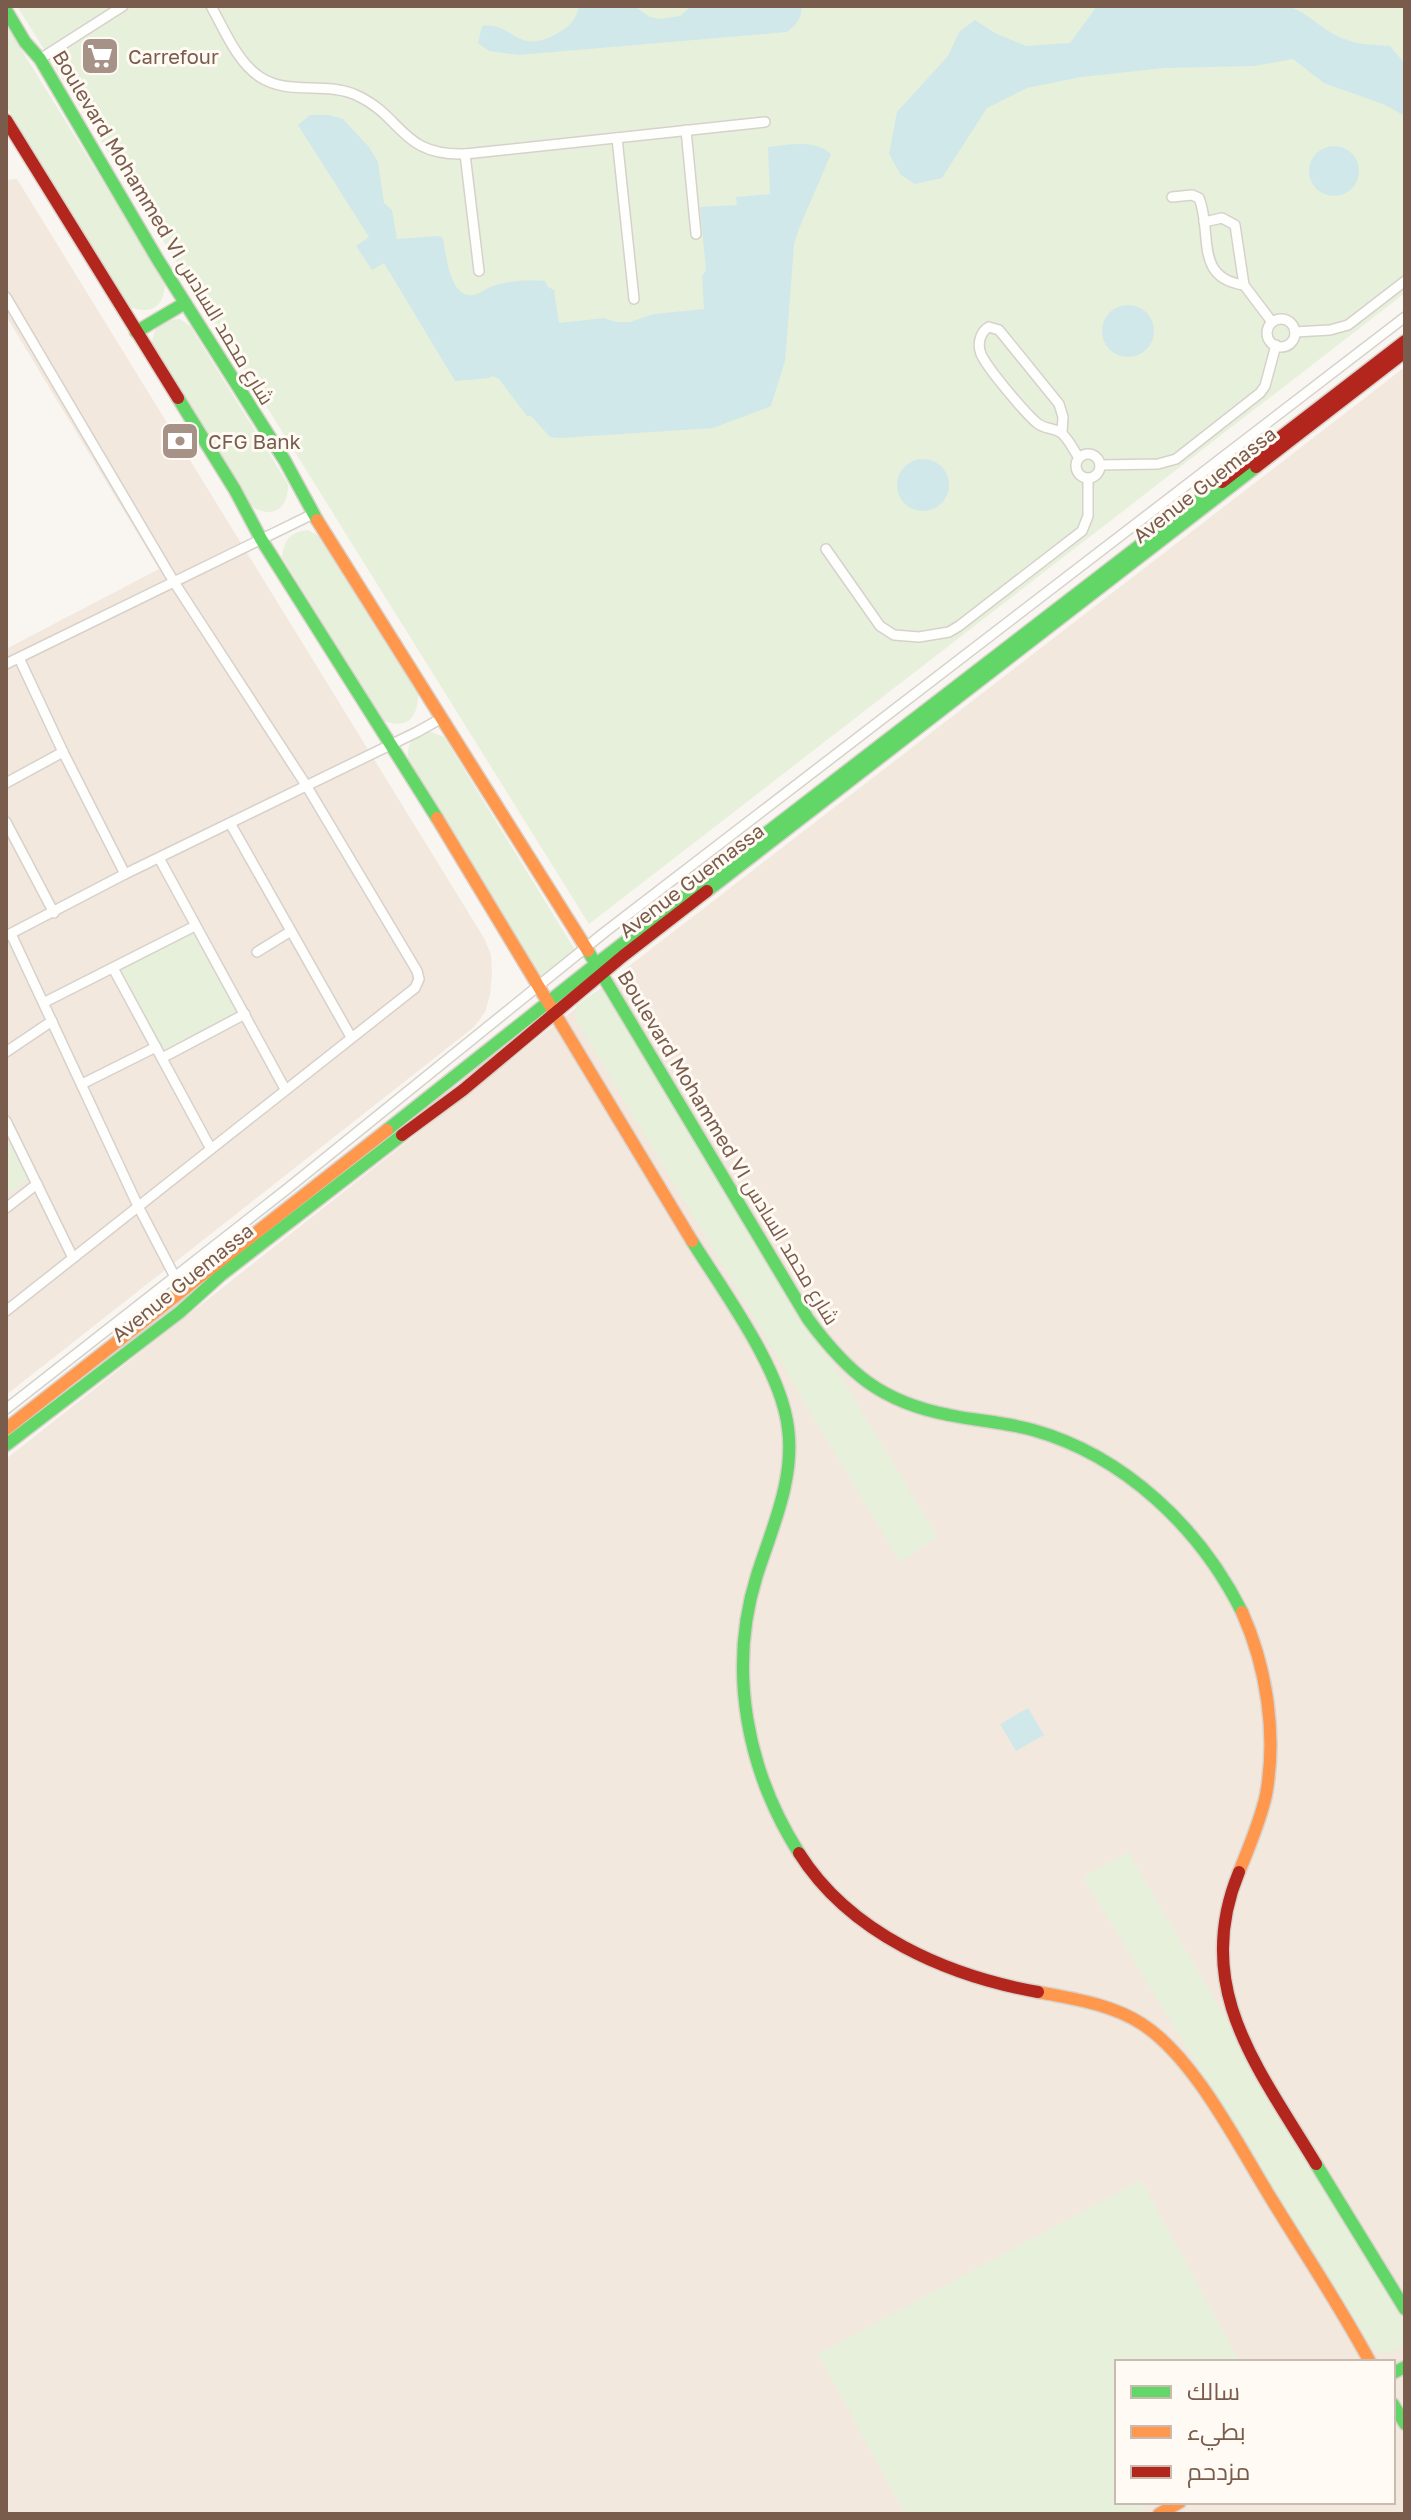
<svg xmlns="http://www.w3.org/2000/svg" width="1411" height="2520" viewBox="0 0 1411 2520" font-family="'Golos Text',Cairo,sans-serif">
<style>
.residential{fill:#f2e8de;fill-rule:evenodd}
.green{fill:#e7f0db}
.water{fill:#d0e8ea}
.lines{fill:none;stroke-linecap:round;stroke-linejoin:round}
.street-casing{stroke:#d7d1cb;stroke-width:12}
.fast-casing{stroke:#d9d2cb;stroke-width:15}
.slow-casing{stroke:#d9d2cb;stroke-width:15}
.jam-casing{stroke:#d9d2cb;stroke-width:15}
.street{stroke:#fefefd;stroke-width:9}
.fast{stroke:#63d668;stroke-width:12}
.slow{stroke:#ff974d;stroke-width:12}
.jam{stroke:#b3261e;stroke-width:12}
.labels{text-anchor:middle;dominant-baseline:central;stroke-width:6;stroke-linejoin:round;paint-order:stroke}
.poi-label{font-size:20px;fill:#7a5c4d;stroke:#fffaf3;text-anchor:start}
.street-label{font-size:20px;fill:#7a5c4d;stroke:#fffaf3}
</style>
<rect width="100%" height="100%" fill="#f9f5f0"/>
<g class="residential">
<polygon points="17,179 484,938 491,955 492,974 490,995 485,1012 474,1027 6,1395 6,649 159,569 6,316 6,180"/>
<path d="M1405,367v2147h-1399v-1055l623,-493zM1117,2362h276v140h-276z"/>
</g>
<g class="green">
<polygon points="17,6 1405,6 1405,293 589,924"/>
<path d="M6,25l159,257c0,25 -15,34 -37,24l-122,-200z"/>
<path d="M180,319l10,7 98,158c1,24 -16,36 -37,22l-99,-159c0,-19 9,-27 28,-28z"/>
<path d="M308,530l12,7 98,157c0,25 -12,36 -36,26l-100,-163c2,-18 9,-25 26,-27z"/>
<path d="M421,732h10l13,5 131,213 -36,28 -131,-218c-1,-14 2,-20 13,-28z"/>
<polygon points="194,930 239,1012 165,1053 120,971"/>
<polygon points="601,991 606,993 617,1008 938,1537 900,1562 575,1018 576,1006 595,992"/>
<polygon points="13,1140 31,1177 6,1196 6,1144"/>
<polygon points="1128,1852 1405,2323 1405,2341 1398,2350 1379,2353 1367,2344 1083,1877"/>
<polygon points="1141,2180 1240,2362 1117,2362 1117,2502 1155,2502 1133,2514 905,2514 818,2354"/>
</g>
<g class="water">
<path d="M579,6h55l16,11 10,2 20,-3 11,-10h111c-1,13 -5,18 -15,26l-269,23 -29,-4 -11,-8 4,-17c32,-5 35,33 79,5 11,-7 15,-12 18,-25z"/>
<path d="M1097,6h190c17,5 27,16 43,26 19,12 38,13 60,14l15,18v52l-20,-11 -61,-22 -31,-24 -39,7 -89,2 -84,9 -54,11 -40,20 -45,70 -27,6 -14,-9 -12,-21 8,-42 51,-56 11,-24 16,-12 20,13 31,13 44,-3z"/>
<path d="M310,115h19l14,4 26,28 9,15 6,41 8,7 5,29 43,-3 3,3c3,15 7,60 30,56 5,0 12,-6 17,-8 16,-6 38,-8 55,-6l3,6 6,3 5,33 45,-5 12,4h14l24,-8 50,-5 -2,-33 4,-6 -6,-63 37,-2 -1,-8 34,-3 -2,-47c22,-2 45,-8 63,7l-33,77 -4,14 -9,116 -14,45 -58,22 -153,10 -10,-1 -19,-21h-4l-28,-37 -7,-3 -2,2 -35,3 -71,-118 -12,7 -16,-24 13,-9 -71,-112z"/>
<circle cx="1334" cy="171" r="25"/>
<circle cx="1128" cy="331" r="26"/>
<circle cx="923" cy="485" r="26"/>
<polygon points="1028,1708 1044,1735 1016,1751 1000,1724"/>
</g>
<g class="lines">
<defs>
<g id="street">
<path d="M211,6c13,23 26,56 49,71 29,19 65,4 96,18 47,21 44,61 109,59l300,-32"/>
<polyline points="40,59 123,6"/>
<polyline points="686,130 696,234"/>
<polyline points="617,138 634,299"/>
<polyline points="465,154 479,271"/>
<path d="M1172,197l20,-2 7,3c14,34 -6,80 45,87"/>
<polyline points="1204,222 1222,218 1235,225 1244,285 1272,322"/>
<polyline points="6,297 174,582 306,785 417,971 419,979 415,988 6,1311"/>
<circle cx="1281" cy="333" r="14"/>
<polyline points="1295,332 1330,330 1348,325 1405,281"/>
<path d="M1062,433l1,-16 -4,-13 -60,-74 -10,-3c-9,5 -12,17 -8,27 6,14 44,59 56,69 7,6 16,5 23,9 8,5 14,19 19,26"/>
<circle cx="1088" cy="466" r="12"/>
<polyline points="1100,465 1158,464 1176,459 1260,393 1265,386 1276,345"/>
<polyline points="826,549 880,626 894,635 919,637 949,632 959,626 1082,531 1088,516 1088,479"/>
<polyline points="19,658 63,752 125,874"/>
<polyline points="6,664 313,514"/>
<polyline points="6,783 63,752"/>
<polyline points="6,822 54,913"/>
<polyline points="230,823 351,1037"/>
<polyline points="159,858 285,1089"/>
<polyline points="11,934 138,1206 175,1277"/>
<polyline points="6,936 125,874 417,732 442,718"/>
<polyline points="257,952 291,931"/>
<polyline points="113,968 211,1149"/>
<polyline points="45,1002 195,926"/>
<polyline points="6,1052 52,1021"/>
<polyline points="162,1058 245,1014"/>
<polyline points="82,1084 156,1047"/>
<polyline points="6,1121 73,1258"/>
<polyline points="6,1208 37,1184"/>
<polyline points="6,1409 287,1189 605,932 1405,317"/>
</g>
<g id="fast">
<polyline points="6,10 25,42 40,59 158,260 285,461 317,520"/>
<polyline points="136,332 185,303"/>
<polyline points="178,398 235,490 261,539 437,818"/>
<polyline points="707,891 1256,467"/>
<path d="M588,951l220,368c40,54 73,83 141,96 28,6 56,7 84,15 92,26 167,98 209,182"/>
<polyline points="387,1130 595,965 1222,482"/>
<path d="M692,1241c32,51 89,128 96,187 7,51 -16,100 -31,147 -30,95 -10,196 42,278"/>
<polyline points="6,1445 180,1312 221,1275 402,1135"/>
<polyline points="1316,2164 1405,2309"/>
<polyline points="1393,2373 1405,2367"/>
<polyline points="1393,2404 1405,2424"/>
</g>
<g id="slow">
<polyline points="317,520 588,951"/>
<polyline points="437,818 692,1241"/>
<polyline points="6,1429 387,1130"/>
<path d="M1239,1872c10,-25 21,-50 27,-77 11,-60 1,-127 -24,-183"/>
<path d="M1038,1992c36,7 73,12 104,32 53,34 97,123 130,176 33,54 68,106 98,162"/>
<polyline points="1159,2514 1180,2502"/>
</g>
<g id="jam">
<polyline points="6,120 178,398"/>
<polyline points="1256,467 1405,352"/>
<polyline points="1222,482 1405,341"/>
<polyline points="402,1135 463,1090 623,956 707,891"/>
<path d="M799,1853c51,81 149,123 239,139"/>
<path d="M1239,1872c-48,116 20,197 77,292"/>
</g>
</defs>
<use href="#street" class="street-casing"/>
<use href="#fast" class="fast-casing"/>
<use href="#slow" class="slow-casing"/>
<use href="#jam" class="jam-casing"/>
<use href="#street" class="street"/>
<use href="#fast" class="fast"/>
<use href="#slow" class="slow"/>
<use href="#jam" class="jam"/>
</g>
<defs>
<symbol id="supermarket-square" viewBox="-11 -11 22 22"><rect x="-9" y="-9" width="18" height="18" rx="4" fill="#a69286" stroke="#fffaf3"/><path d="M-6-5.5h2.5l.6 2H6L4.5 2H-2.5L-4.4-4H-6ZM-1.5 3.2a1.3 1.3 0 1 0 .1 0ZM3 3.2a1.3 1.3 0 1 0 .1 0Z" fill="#fff"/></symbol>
<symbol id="bank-square" viewBox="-11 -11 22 22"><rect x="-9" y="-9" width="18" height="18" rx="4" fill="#a69286" stroke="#fffaf3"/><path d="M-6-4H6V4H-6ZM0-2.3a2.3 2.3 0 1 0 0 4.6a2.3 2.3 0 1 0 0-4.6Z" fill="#fff"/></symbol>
</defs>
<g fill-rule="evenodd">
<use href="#supermarket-square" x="78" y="34" width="44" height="44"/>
<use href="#bank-square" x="158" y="419" width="44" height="44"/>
</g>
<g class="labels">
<g class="poi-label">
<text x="128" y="56">Carrefour</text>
<text x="208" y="441">CFG Bank</text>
</g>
<g class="street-label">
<text transform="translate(164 227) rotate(59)">Boulevard Mohammed VI شارع محمد السادس</text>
<text transform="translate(1204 484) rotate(-38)">Avenue Guemassa</text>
<text transform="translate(691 880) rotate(-37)">Avenue Guemassa</text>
<text transform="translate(729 1147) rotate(59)">Boulevard Mohammed VI شارع محمد السادس</text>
<text transform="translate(182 1282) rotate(-39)">Avenue Guemassa</text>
</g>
</g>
<rect width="1411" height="2520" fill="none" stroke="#7a5c4d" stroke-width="16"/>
<rect x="1115" y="2360" width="280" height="144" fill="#fffaf3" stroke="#cabbb1" stroke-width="2"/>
<rect x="1131" y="2386" width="40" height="12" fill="#63d668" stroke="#cabbb1" stroke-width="2"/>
<text x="1187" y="2400" font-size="24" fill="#7a5c4d">سالك</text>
<rect x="1131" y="2426" width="40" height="12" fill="#ff974d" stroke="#cabbb1" stroke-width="2"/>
<text x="1187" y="2440" font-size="24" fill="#7a5c4d">بطيء</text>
<rect x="1131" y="2466" width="40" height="12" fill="#b3261e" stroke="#cabbb1" stroke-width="2"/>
<text x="1187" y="2480" font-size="24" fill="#7a5c4d">مزدحم</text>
</svg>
